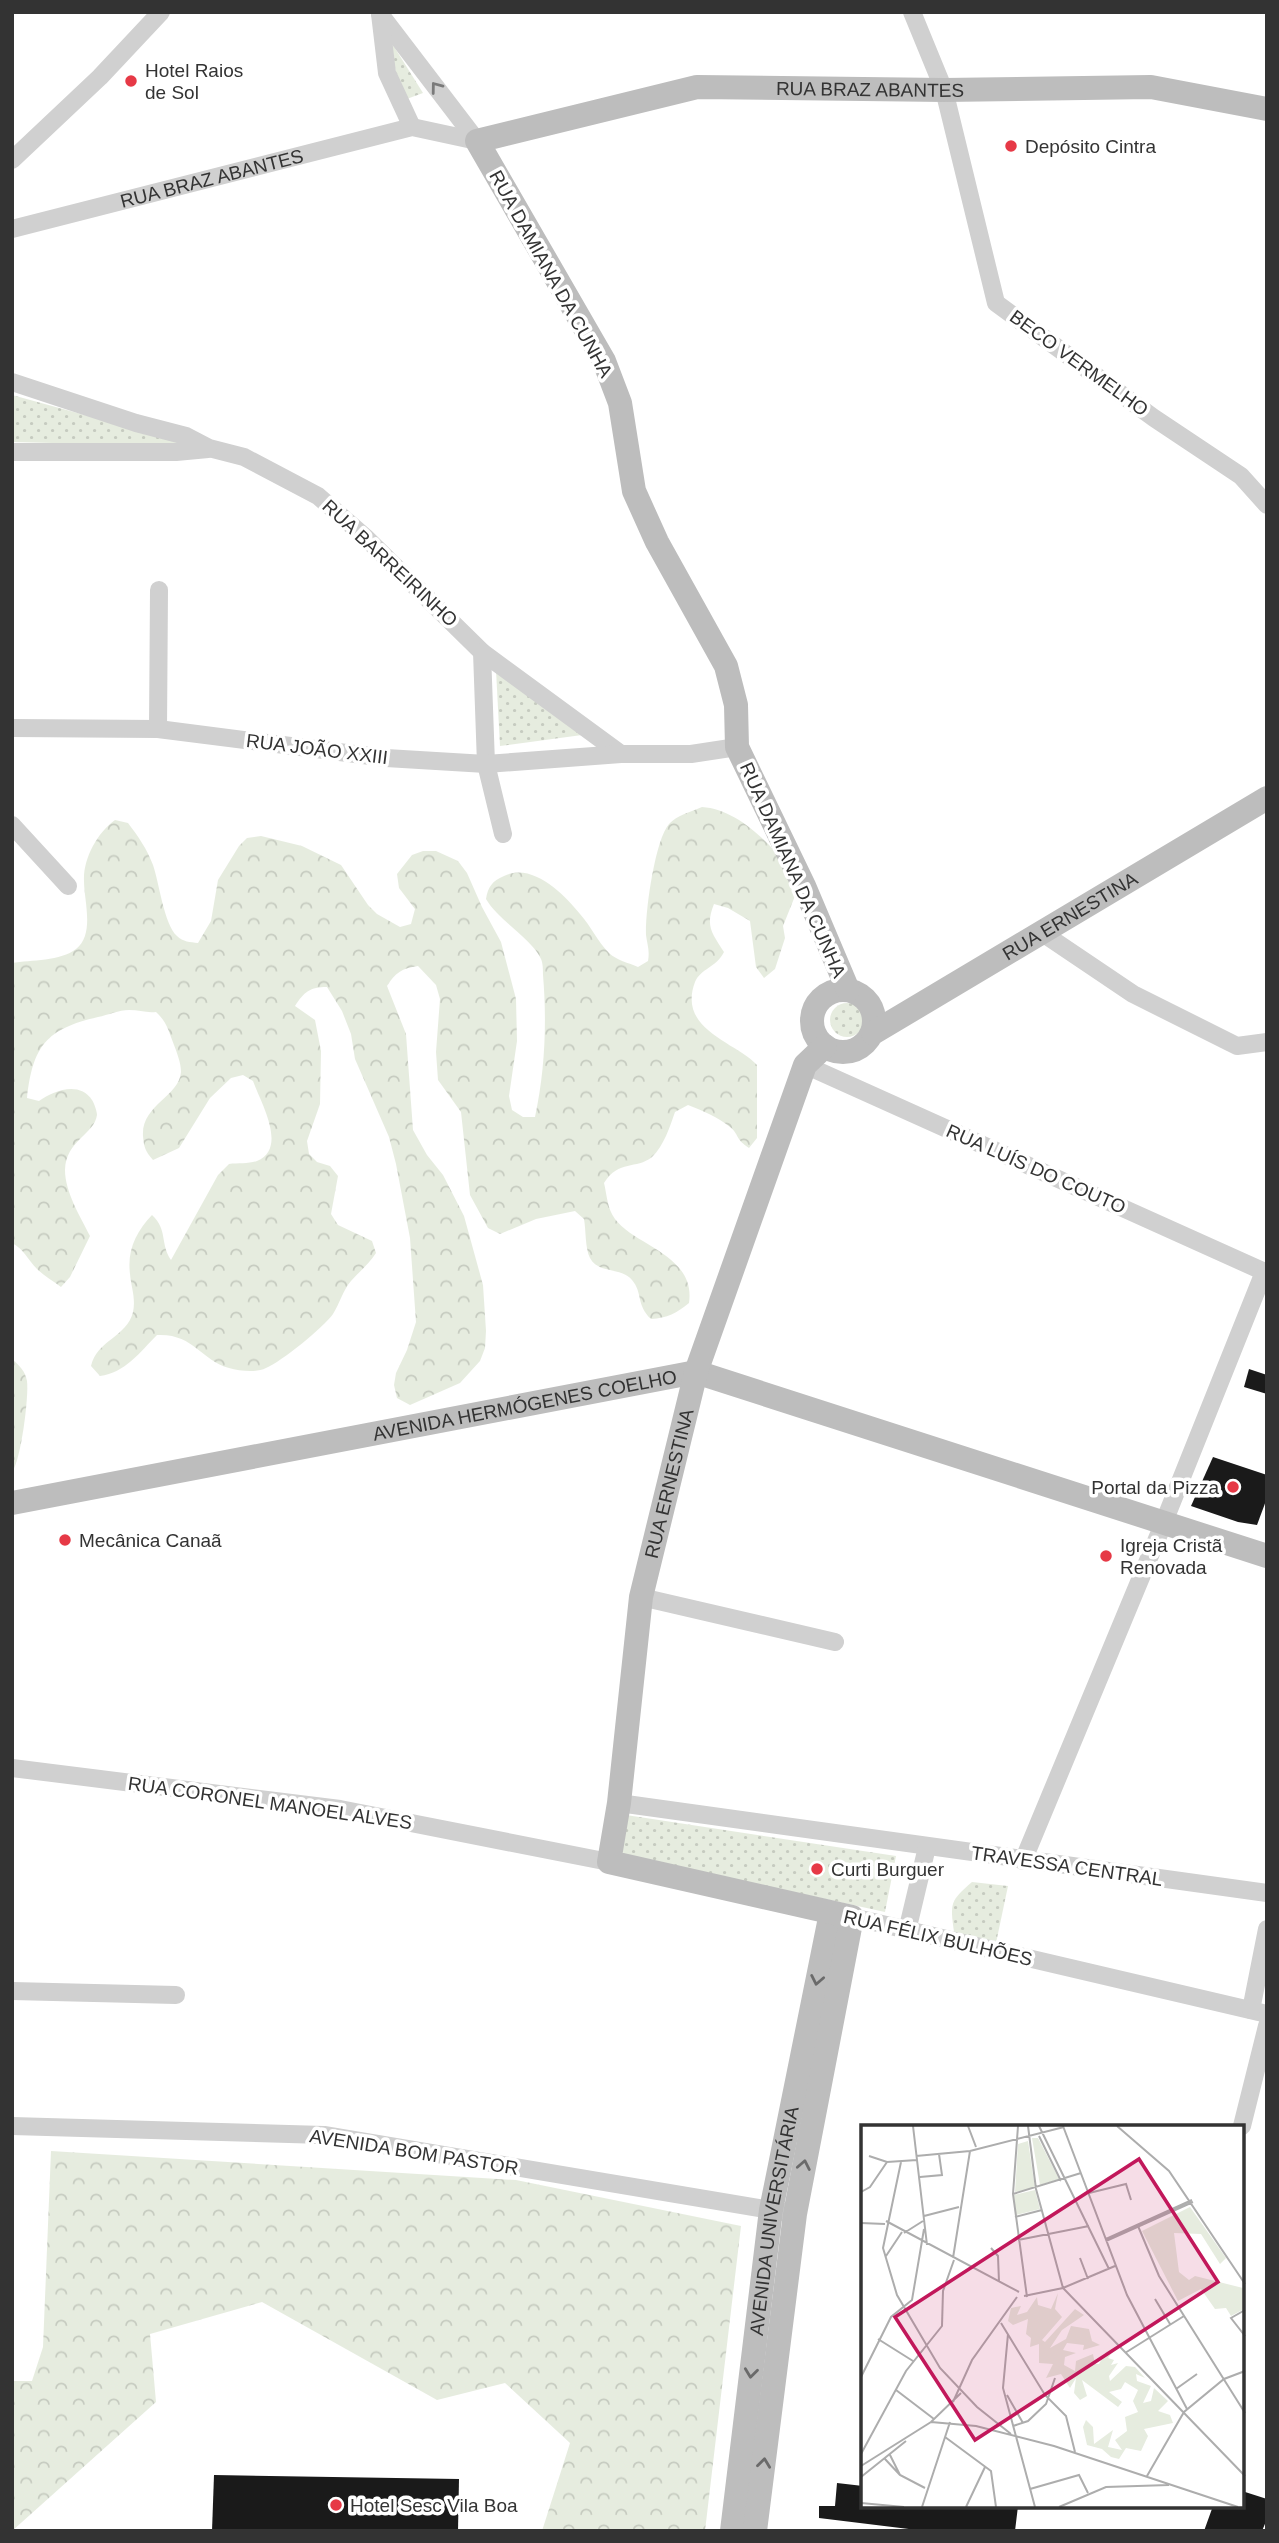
<svg xmlns="http://www.w3.org/2000/svg" width="1279" height="2543" viewBox="0 0 1279 2543" font-family="Helvetica,sans-serif">
<style>
.forest{fill:url(#forest-crowns)}
.park{fill:url(#park-dots)}
.building{fill:#1a1a1a}
.lines{fill:none;stroke-linecap:round;stroke-linejoin:round}
.street{stroke:#d0d0d0;stroke-width:18}
.secondary{stroke:#bdbdbd;stroke-width:24}
.oneway{stroke:#7a7a7a}
.oneway2{stroke:#6a6a6a}
.poi-dot{fill:#e63946;stroke:#fff;stroke-width:2.5}
.labels{text-anchor:middle;dominant-baseline:central;stroke-width:7;stroke-linejoin:round;paint-order:stroke}
.poi-label{font-size:19px;fill:#333;stroke:#fff;text-anchor:start}
.street-label{font-size:19px;fill:#333;stroke:#fff}
.inset-road{fill:none;stroke:#adadad;stroke-width:2}
.view{fill:#c2185b;fill-opacity:0.15;stroke:#c2185b;stroke-width:3.5}
.inset-edge{fill:none;stroke:#333;stroke-width:3.5}
</style>
<defs>
<pattern id="forest-crowns" width="20" height="18" patternUnits="userSpaceOnUse" patternTransform="scale(1.75)"><rect width="20" height="18" fill="#e6ecdf"/><path d="M2 6a3 3 0 1 1 6 0M12 15a3 3 0 1 1 6 0" fill="none" stroke="#c6cbc0"/></pattern>
<pattern id="park-dots" width="8" height="8" patternUnits="userSpaceOnUse" patternTransform="scale(1.75)"><rect width="8" height="8" fill="#e6ecdf"/><path d="M2 2h.1M6 6h.1" fill="none" stroke="#c6cbc0" stroke-width="1.8" stroke-linecap="round"/></pattern>
</defs>
<rect width="100%" height="100%" fill="#fff"/>
<g class="forest">
<path d="M702,807c33,2 66,33 84,59 5,8 8,17 11,25l-14,35 2,12 -10,31 -11,9 -8,-11 -6,-46 -22,-13 -14,-4c-9,22 -2,29 10,48 -8,16 -23,16 -29,30 -18,48 41,60 62,83v73l-8,10c-14,-9 -10,-14 -19,-21 -12,-10 -27,-16 -42,-22l-13,7c-5,14 -11,34 -23,45 -16,13 -33,2 -48,26 3,12 3,25 11,36 20,27 81,36 74,84 -12,10 -22,15 -38,16 -15,-14 -8,-26 -19,-39 -10,-13 -34,-6 -42,-22 -5,-10 -4,-28 -6,-39l-9,-8 -39,8 -36,15 -12,-6 -18,-33 -9,-83 -23,-32 -2,-28 4,-53 -4,-14 -18,-19c-16,2 -23,7 -31,20l19,48 7,96 14,25 16,20 21,41 19,69 3,46 -1,17 -5,13 -20,22 -50,22 -13,-7 -3,-13 2,-12 11,-23 9,-28 -6,-84 -14,-74 -7,-27 -34,-78 -4,-25 -9,-23 -15,-24c-17,0 -23,5 -32,19l20,14 6,31 -1,53 -13,37 2,13 8,8 13,4 8,10 -7,38 7,11 34,16 4,12c-7,11 -16,18 -25,28 -8,9 -11,22 -18,33 -9,13 -52,48 -67,54 -10,5 -26,3 -37,0 -28,-8 -36,-35 -72,-33 -17,17 -32,38 -57,41l-9,-10c6,-26 36,-29 42,-54 3,-14 -2,-25 -3,-38 -3,-24 6,-42 22,-59 16,15 8,29 19,45l47,-85 11,-11c9,-1 20,0 28,-3 31,-13 4,-58 -4,-80l-10,-6 -12,3 -21,20 -31,50 -26,12c-8,-9 -9,-13 -10,-24 -2,-31 36,-39 38,-64 0,-9 -4,-19 -7,-27 -5,-13 -7,-23 -18,-33 -10,1 -17,-2 -27,-2 -10,0 -21,5 -31,7 -52,12 -65,29 -71,81l12,3c15,-11 41,-20 53,-1 2,3 5,11 5,15 -3,20 -31,25 -32,55 0,22 15,46 25,66l-20,41 -9,10c-8,-6 -17,-11 -24,-18 -10,-10 -13,-20 -25,-26v-280c19,-3 49,-2 64,-14 19,-15 8,-48 8,-68 -1,-22 13,-48 31,-61l13,3c10,13 19,26 25,42 6,17 11,59 24,71 6,6 13,6 21,7l13,-22 7,-41 21,-34 8,-8 14,-2 41,10 39,19 27,40 9,9 23,13 11,-3 4,-15 -16,-21 -2,-14 15,-19 11,-4h13l22,10 9,12 15,34 19,35 15,57 1,42 -8,55 3,14 11,7h12c10,-46 12,-95 8,-142 0,-4 0,-12 -2,-16 -8,-19 -43,-39 -55,-60 2,-12 6,-18 18,-23 28,-14 60,18 76,38 11,12 17,27 29,39 7,7 20,10 29,14l10,-6c2,-11 -1,-17 -2,-26 -1,-23 9,-95 23,-111 8,-9 22,-12 33,-17z"/>
<path d="M12,1359c8,7 13,12 15,22 2,15 -6,79 -15,91z"/>
<polygon points="51,2151 516,2180 741,2226 705,2531 542,2531 570,2443 505,2383 437,2400 262,2302 150,2334 156,2402 12,2531 12,2381 32,2381 43,2347"/>
</g>
<g class="park">
<polygon points="393,45 423,93 404,100 389,47"/>
<polygon points="12,395 187,443 173,446 12,442"/>
<polygon points="496,670 582,735 500,746"/>
<circle cx="847" cy="1020" r="17"/>
<polygon points="626,1815 896,1856 885,1912 619,1854"/>
<path d="M972,1882l36,4 -12,57 -42,-11c-4,-29 -4,-31 18,-50z"/>
</g>
<g class="building">
<polygon points="1249,1369 1267,1375 1267,1394 1244,1387"/>
<polygon points="1213,1457 1267,1475 1267,1498 1257,1525 1238,1522 1191,1506"/>
<polygon points="214,2475 459,2479 458,2531 212,2531"/>
<polygon points="837,2483 863,2486 863,2506 1018,2506 1015,2531 925,2531 819,2518 819,2506 835,2506"/>
<polygon points="1242,2491 1267,2499 1267,2519 1262,2531 1204,2531 1213,2506 1242,2506"/>
</g>
<g class="lines">
<g class="street">
<polyline points="912,12 944,90 996,303 1154,418 1241,476 1267,505"/>
<polyline points="380,14 477,141"/>
<polyline points="380,14 387,73 412,127"/>
<polyline points="12,160 100,77 161,12"/>
<path id="s1" d="M12,229l400,-102 65,14"/>
<polyline points="12,382 136,423 186,436 209,448 244,457 318,496 365,537 482,652 621,754"/>
<polyline points="12,452 176,452 208,449"/>
<polyline points="482,652 486,764 503,834"/>
<polyline points="12,728 158,729 386,758 486,764 621,754 691,754 737,747"/>
<polyline points="158,729 159,590"/>
<polyline points="12,825 68,886"/>
<polyline points="1041,932 1133,994 1237,1046 1267,1042"/>
<polyline points="805,1065 1267,1273"/>
<polyline points="641,1597 835,1642"/>
<polyline points="12,1768 340,1809 609,1862"/>
<polyline points="619,1803 1267,1893"/>
<polyline points="1023,1861 1164,1522 1264,1272"/>
<polyline points="852,1917 1267,2014"/>
<polyline points="907,1931 927,1847"/>
<polyline points="12,1991 176,1995"/>
<polyline points="1251,2010 1267,1929"/>
<polyline points="12,2126 324,2135 783,2212"/>
<polyline points="1242,2126 1267,2026"/>
</g>
<g class="secondary">
<circle cx="843" cy="1021" r="31"/>
<path id="s2" d="M848,990l-44,-104 -67,-139 -1,-42 -10,-39 -69,-124 -23,-51 -14,-88 -16,-42 -127,-220 220,-54 247,3 207,-3 116,22"/>
<path id="s3" d="M873,1033l394,-235"/>
<path id="s4" d="M12,1503l684,-131 571,184"/>
<path id="s5" d="M732,2531l39,-321 60,-297"/>
<path id="s6" d="M755,2531l40,-317 57,-297 -243,-55 10,-59 22,-206 55,-225 109,-307 20,-19"/>
</g>
</g>
<defs><path id="oneway-chevron" d="M-2-3.5L2.5 0L-2 3.5" fill="none" stroke-width="1.6" stroke-linecap="round" stroke-linejoin="round" transform="scale(1.75)"/></defs>
<use class="oneway" href="#oneway-chevron" transform="translate(436 87) rotate(-127)"/>
<g class="oneway2">
<use href="#oneway-chevron" transform="translate(817 1980) rotate(101)"/>
<use href="#oneway-chevron" transform="translate(804 2165) rotate(-79)"/>
<use href="#oneway-chevron" transform="translate(751 2373) rotate(97)"/>
<use href="#oneway-chevron" transform="translate(764 2463) rotate(-83)"/>
</g>
<g class="poi-dot">
<circle cx="131" cy="81" r="7"/>
<circle cx="1011" cy="146" r="7"/>
<circle cx="1233" cy="1487" r="7"/>
<circle cx="65" cy="1540" r="7"/>
<circle cx="1106" cy="1556" r="7"/>
<circle cx="817" cy="1869" r="7"/>
<circle cx="336" cy="2505" r="7"/>
</g>
<g class="labels">
<g class="poi-label">
<text x="145" y="70">Hotel Raios<tspan x="145" dy="22">de Sol</tspan></text>
<text x="1025" y="146">Depósito Cintra</text>
<text x="1219" y="1487" text-anchor="end">Portal da Pizza</text>
<text x="79" y="1540">Mecânica Canaã</text>
<text x="1120" y="1545">Igreja Cristã<tspan x="1120" dy="22">Renovada</tspan></text>
<text x="831" y="1869">Curti Burguer</text>
<text x="350" y="2505">Hotel Sesc Vila Boa</text>
</g>
<g class="street-label">
<text stroke="none"><textPath href="#s2" startOffset="1335">RUA BRAZ ABANTES</textPath></text>
<text stroke="none"><textPath href="#s1" startOffset="206">RUA BRAZ ABANTES</textPath></text>
<text transform="translate(551 274) rotate(61)">RUA DAMIANA DA CUNHA</text>
<text transform="translate(1079 363) rotate(36)">BECO VERMELHO</text>
<text transform="translate(390 563) rotate(43)">RUA BARREIRINHO</text>
<text transform="translate(317 749) rotate(7)">RUA JOÃO XXIII</text>
<text transform="translate(793 870) rotate(66)">RUA DAMIANA DA CUNHA</text>
<text stroke="none"><textPath href="#s3" startOffset="229">RUA ERNESTINA</textPath></text>
<text transform="translate(1036 1169) rotate(24)">RUA LUÍS DO COUTO</text>
<text stroke="none"><textPath href="#s4" startOffset="522">AVENIDA HERMÓGENES COELHO</textPath></text>
<text stroke="none"><textPath href="#s6" startOffset="1255">RUA ERNESTINA</textPath></text>
<text transform="translate(270 1803) rotate(8)">RUA CORONEL MANOEL ALVES</text>
<text transform="translate(1067 1866) rotate(8)">TRAVESSA CENTRAL</text>
<text transform="translate(938 1938) rotate(13)">RUA FÉLIX BULHÕES</text>
<text transform="translate(414 2152) rotate(9)">AVENIDA BOM PASTOR</text>
<text stroke="none"><textPath href="#s5" startOffset="313">AVENIDA UNIVERSITÁRIA</textPath></text>
</g>
</g>
<g transform="translate(861 2125)">
<rect width="383" height="383" fill="#fff"/>
<path d="M329,82l36,51 -6,6 -19,-30 -27,-1 5,39 10,8 6,-4 48,12 1,21 -13,7 -5,-8 -11,1 -14,-20 -23,12 -36,-70zM197,168l-3,16 7,8 -20,23 3,2 30,-33 9,6 -22,15 -12,18 16,-9 5,-13 18,3 3,12 8,4 -17,5 1,-5 -17,-2 -4,7 13,3 -11,4 -1,8 11,6 1,-10 17,-7 2,10h4l7,-12 10,-5 -8,11 6,2 -3,5 7,-2 -9,13 1,5 16,-15 9,1 10,11 -9,-4 1,7 14,5 -8,17 8,-2 3,-13 14,13 -10,10 12,4 3,8 -29,6 4,7 -7,15 -15,-3 -7,11 -8,-2 -9,-8 -15,-4 -4,-18 3,-7 7,7 1,17 19,-14 -5,17 14,3 -7,-10 12,-9 -2,-14 13,-5 -5,-11 5,-11 -13,-8 -4,7 -12,3 13,10 -4,5 -36,-27 5,16 -7,4 -6,-7 2,-15 -6,10 -9,-14 -15,4 7,-14 -14,-1v-19l-9,3 1,-9 -5,-4 2,-15 -15,6 -5,-4 3,-13 10,-2 -4,9 10,-3 10,-15 1,8 13,4z" fill="#e6ecdf"/>
<path d="M171,13h6l21,41 -19,6zM167,16l7,47 -20,4 3,-48zM174,65l5,19 -24,6 -2,-20z" fill="#e6ecdf"/>
<path class="inset-road" d="M52,1l14,119M107,1l8,21M157,1l-5,68 14,103M167,1l8,63 27,99 182,188M178,1l70,143M202,1l64,169 60,114M256,1l52,45 76,113M178,11l22,45M8,31l18,6 30,-2M55,31l54,-5 94,-24M40,37l-18,86 14,47 43,73 37,39 34,27M59,52l22,-2 -3,-21M0,67l9,-5 17,-25M228,68l37,-9 5,16M152,69l68,-21M63,91l35,-9M154,92l27,-7M25,96l133,71M0,98l24,1M277,101l21,50 86,137M43,108l19,-12M245,114l86,-39M157,115l71,-14M245,116l87,-39M130,123l7,8 1,26M25,131l16,-24M92,133l17,-107M219,133l8,21M163,171l39,-8 52,-22M294,174l15,25M384,185l-14,8 14,18M140,198l44,72 21,21 9,36M147,209l-5,54 32,119M17,214l35,22M264,228l59,-37M0,252l30,-60 21,-17 12,-71M315,264l21,-15M35,265l38,29M146,270l16,28M92,277l19,-42 45,-63M70,297l45,4 78,20 184,61M152,301l15,-5 18,-17 9,-26M84,312l46,34 5,36M0,329l45,-83 36,-45 1,-35 11,-31M29,330l10,20 25,13M24,334l15,16M0,341l70,-44 30,-29M286,351l37,-64 40,-33 21,-8M0,352l45,-36M169,364l49,-14 9,18M0,378l43,4M61,382l28,-85M105,382l19,-40M198,382l47,-20 63,-2"/>
<path class="view" d="M278,34l79,123 -243,158 -80,-123z"/>
<rect width="383" height="383" class="inset-edge"/>
</g>
<rect width="1279" height="2543" fill="none" stroke="#333333" stroke-width="28"/>
</svg>
